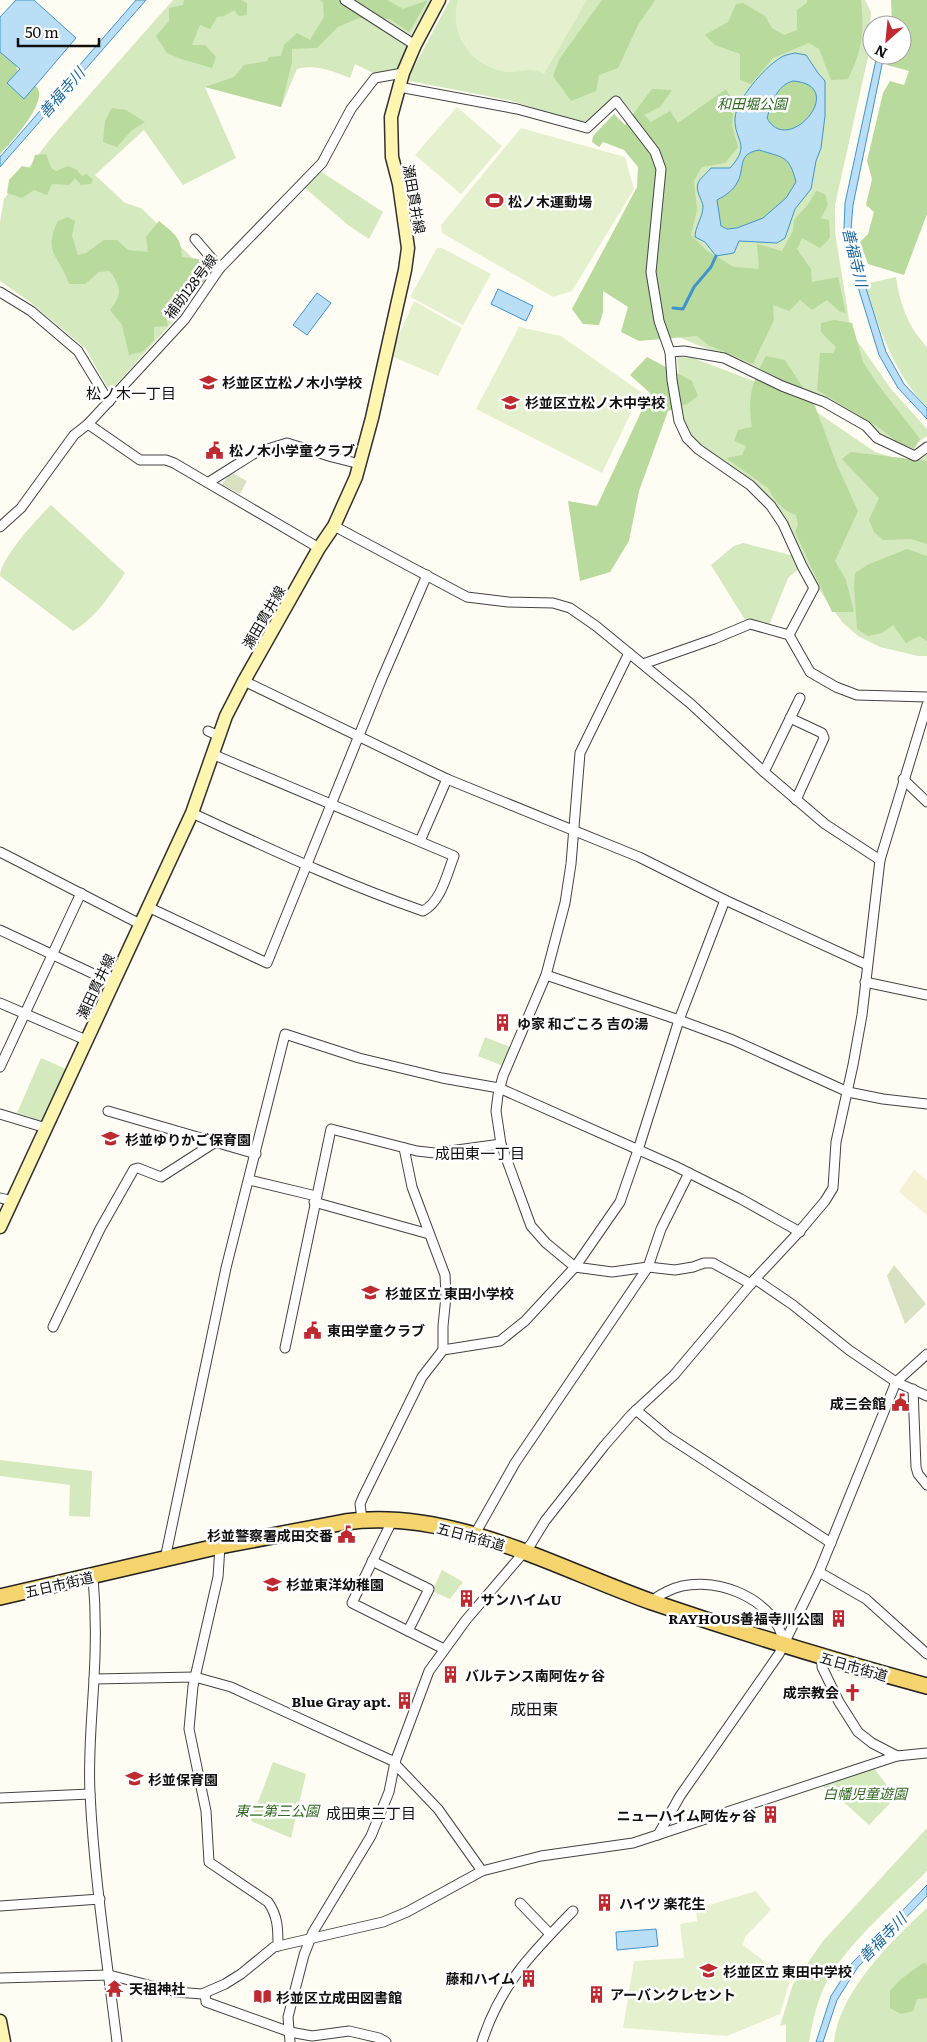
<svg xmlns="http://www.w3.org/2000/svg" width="927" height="2042" viewBox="0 0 927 2042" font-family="Literata,'Noto Sans JP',serif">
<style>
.farmland{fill:#f5f2d3}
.green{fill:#d4e9bd}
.forest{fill:#b8da9c}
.cemetery{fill:#d8e2c3}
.pitch{fill:#e5f1ce}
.water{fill:#b9def5;stroke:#4194cb;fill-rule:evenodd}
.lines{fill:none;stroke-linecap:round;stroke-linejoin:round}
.stream{stroke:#4194cb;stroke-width:3}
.street-casing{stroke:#434343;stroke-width:11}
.secondary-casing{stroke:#323232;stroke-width:15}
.primary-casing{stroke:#212121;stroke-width:18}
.street{stroke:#fff;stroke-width:9}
.secondary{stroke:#fdf5b0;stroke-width:12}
.primary{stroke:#f5d46d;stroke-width:15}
.labels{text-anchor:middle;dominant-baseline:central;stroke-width:5;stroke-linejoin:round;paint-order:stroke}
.park-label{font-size:14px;font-style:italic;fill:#2f6820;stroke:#fff}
.street-label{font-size:14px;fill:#101010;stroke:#fff}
.poi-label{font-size:14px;font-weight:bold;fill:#101010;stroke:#fff;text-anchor:start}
.water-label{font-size:15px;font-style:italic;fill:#1a66a1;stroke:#fff}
.neighbourhood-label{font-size:15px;fill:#101010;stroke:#fff}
.quarter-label{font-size:16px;fill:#101010;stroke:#fff}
</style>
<rect width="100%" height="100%" fill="#fffcf3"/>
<polygon class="farmland" points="914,1170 927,1180 927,1215 899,1192"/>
<g class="green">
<path d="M173,0h163l70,46 1,5 -7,17 -4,3 -23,2 -18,-9 -5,14c-18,-7 -34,-14 -53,-9l-16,38 -76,-20 31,71 -53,27 -39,-55 -49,45 30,28 16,5 67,65 -31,44 -64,71 -6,-1 -21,-38 -56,-47 -30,-21v-59l4,-23 48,-62z"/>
<polygon points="358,0 431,0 410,36"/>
<polygon points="450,0 865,0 871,12 868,57 835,205 835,232 851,332 891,389 927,429 927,436 911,447 880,435 869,424 824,397 671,334 642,124 618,95 584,124 512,101 410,81 408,78"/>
<polygon points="320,171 383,212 369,239 348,225 305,188"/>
<path d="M896,277c4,27 12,50 31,70v60c-33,-33 -48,-79 -62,-123z"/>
<polygon points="677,357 693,358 772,388 818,413 875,452 912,463 927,452 927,656 918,656 880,647 858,636 842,622 813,581 786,519 772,502 698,445 685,427 682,414"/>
<path d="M51,505l74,68c-15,22 -29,45 -52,58l-73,-55c1,-19 38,-58 51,-71z"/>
<polygon points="743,543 798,557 802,566 788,578 768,628 747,623 711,565 734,546"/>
<polygon points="485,1037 510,1047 503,1066 478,1056"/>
<polygon points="41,1058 66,1069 41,1121 17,1113"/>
<polygon points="0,1460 92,1471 90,1517 69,1516 70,1485 0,1476"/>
<polygon points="442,1570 463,1582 450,1599 432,1591"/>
<polygon points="273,1762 306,1774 291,1838 251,1821"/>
<polygon points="873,1767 896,1797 869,1825 835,1794 829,1796 822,1784"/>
<path d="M927,1828v43c-33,33 -72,65 -97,105 -12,20 -17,43 -21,66h-23v-18l-6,2 13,-42 30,-43z"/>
<path d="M927,1908v134h-93c4,-49 58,-102 93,-134z"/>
</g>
<g class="forest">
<polygon points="184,0 241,0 247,3 247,15 239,16 234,10 224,16 217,17 210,29 200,25 192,45 205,45 216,57 212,68 181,59 167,53 156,36 169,21 169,8 183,5"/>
<polygon points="320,0 387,0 403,9 428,0 409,32 390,19 359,18 338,27 317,48 292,49 292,62 281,107 205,87 234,77 244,65 267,61 269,57 281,56 284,45 297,33 310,40 324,17 323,3"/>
<polygon points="602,0 655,0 638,25 618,68 599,75 596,91 571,101 553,76 560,58"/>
<path d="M807,0h54c3,34 2,48 -13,79l-17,1 -12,-31 -10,-6 -36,15 -22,26 -11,-4v-26l-25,-9 -10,-10 23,-13 8,-18 7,-1 22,13 7,12 12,7 13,-5v-20l10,-7z"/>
<polygon points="891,0 927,0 927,214 904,275 868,264 860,242 868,234 874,212 866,205 872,179 867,161 883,93 890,81 904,85 909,71 887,65 889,55 902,55 902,25 892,25"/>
<path d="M0,52l14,7 5,16c6,3 16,7 19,14 8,15 -27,54 -38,65z"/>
<path d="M793,81c57,4 -4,76 -26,37 4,-14 10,-32 26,-37z"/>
<polygon points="652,89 672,90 660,107 644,115 651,122 670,111 678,123 726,89 734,103 732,125 738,147 725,163 702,167 694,181 697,210 691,235 707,251 734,267 759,269 757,244 782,251 793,231 794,220 809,203 816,191 825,194 828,205 821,218 829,220 830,238 820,248 802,238 797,249 811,269 812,282 838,277 846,313 839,311 827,300 812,310 800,300 789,311 773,305 774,320 753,364 708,345 697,336 639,341 621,332 628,307 603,291 603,312 599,325 583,324 572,309 637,187 638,167 624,150 603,142 599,147 592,142 593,136 614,114 625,125"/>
<polygon points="112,108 126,110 145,122 131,131 117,147 103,142 105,121"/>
<path d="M759,150c25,8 30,5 37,32l-10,16 -23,20 -26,10 -10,1 -6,-3 -4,-26c9,-5 16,-9 21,-19 7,-14 -1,-27 21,-31z"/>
<polygon points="46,154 51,168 56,171 68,166 77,170 82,176 86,174 93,179 91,184 81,185 75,178 69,185 52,184 47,195 34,190 22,198 7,193 9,180 22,166 31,168 35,155"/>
<path d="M68,217l7,4 -3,15 6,19 8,-2 18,-13h13l11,10 20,2 -2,-15 13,-16c15,13 22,15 23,36l16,2 11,6 -5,17 -11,-1 2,10 -18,26 -12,-4 3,13 -14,1v13l-10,11 -15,4 -7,-30 -12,-15c13,-17 11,-22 0,-39l-11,1 -14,12h-16c-9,-28 -27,-31 -11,-63z"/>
<polygon points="834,320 852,323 863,362 876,382 920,439 914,449 896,441 878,427 817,390 820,353 833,353 836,347 821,332 821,323"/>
<path d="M766,356l19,4 30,46 22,59 21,46 -23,50 11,19 8,32h-22l-37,-80 3,-7 -2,-10c-12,-3 -23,-16 -28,-27l-42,-30 16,-3 4,-9 -12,-5 4,-11 14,-3c-5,-29 0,-46 14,-71z"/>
<polygon points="647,357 692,381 698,396 687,404 668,411 639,491 629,541 610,572 580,581 568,501 597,506 650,393 630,375"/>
<polygon points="851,452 927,461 927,544 911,539 883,540 874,532 869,520 879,498 842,459"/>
<polygon points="907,549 927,556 927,641 919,636 906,643 893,625 882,633 868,636 857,629 854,586 855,573 869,564"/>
<polygon points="924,1962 927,1966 927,1998 917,1999 913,2011 901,2014 890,2008 890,1991 900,1980"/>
</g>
<g class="cemetery">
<polygon points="230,472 247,481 240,494 222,485"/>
<polygon points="894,1265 926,1304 905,1324 887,1276"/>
</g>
<g class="pitch">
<path d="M458,0h129l-43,74c-18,-9 -20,-1 -37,-2 -36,-4 -59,-38 -49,-72z"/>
<polygon points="457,107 502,146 461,194 415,155"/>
<polygon points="521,128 625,157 634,189 572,291 553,297 442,233 441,225"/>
<polygon points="437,248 442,248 491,274 463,325 410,297"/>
<polygon points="414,301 462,328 438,376 391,356 393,348"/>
<polygon points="519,327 561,336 641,392 602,473 476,409"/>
<polygon points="756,1891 771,1910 745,1937 743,1945 790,1981 780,2014 727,2036 623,2028 634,1961 684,1958 680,1924 697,1921 696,1909"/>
</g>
<g class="water">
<polygon points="16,0 34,0 76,38 24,99 7,83 20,69 0,52 0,17"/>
<polygon points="136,0 146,0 0,167 0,157"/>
<path d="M795,53l11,2 12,18 7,8v35l-4,32 -5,13 -5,28 -16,20 -10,29 -8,5 -38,-2 -5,12 -18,3 -11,-14 -10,-5c0,-11 8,-19 8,-31 -1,-7 -8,-15 -5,-23 2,-5 9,-10 13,-15h19c22,-24 4,-26 5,-50 1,-18 30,-51 45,-60 4,-3 10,-4 15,-5zM793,81c57,4 -5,77 -26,37 4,-14 10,-33 26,-37zM759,150c25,8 30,5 37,32l-10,16 -23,20 -26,10 -10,1 -6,-3 -4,-26c9,-5 16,-9 21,-19 7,-14 -1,-27 21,-31z"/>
<polygon points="877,55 884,55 853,205 851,229 860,269 886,352 904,384 927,408 927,419 898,388 879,355 853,271 844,230 845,203"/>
<polygon points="498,289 533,306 526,321 491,304"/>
<polygon points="317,293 331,303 307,335 293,325"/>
<polygon points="927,1885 927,1896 858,1967 837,2000 823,2042 816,2042 831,1996 852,1963"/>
<polygon points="656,1929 658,1946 617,1950 616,1932"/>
</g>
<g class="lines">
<polyline class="stream" points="673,308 683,309 694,287 711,267 716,256"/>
<defs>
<g id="street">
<polyline points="345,0 415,45"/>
<polyline points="399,87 517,109 587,128 616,101 655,152 661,169 651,272 659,321 670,352 672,380 679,421 687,438 698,449 750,485 771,506 783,524 802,566 814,588 789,635"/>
<polyline points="195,239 220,268"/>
<polyline points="0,292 31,311 78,351 109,402"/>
<polyline points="670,352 684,351 724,358 782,386 824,402 866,426 877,438 915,456 927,447"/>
<polyline points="88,424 140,460 166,460 174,463 319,548"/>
<polyline points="209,482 255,453 287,443 332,457 360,464"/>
<polyline points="334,526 467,597 508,602 553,603 570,608 596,626 691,704 764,772 825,824 880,860"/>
<polyline points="0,527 21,508 74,435 88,424 185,319 220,268 322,163 351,109 375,78 403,73"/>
<polyline points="629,653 580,753 571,864 565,903 546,975 503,1076 498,1095 496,1111 501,1144 531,1226 546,1243 575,1267 612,1272 648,1267 675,1270 693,1267 704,1263 713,1263 751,1284"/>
<polyline points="643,664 714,639 750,624 789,635 810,672 836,687 857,695 927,697"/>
<polyline points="244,681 447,779 639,857 725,900 867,965"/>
<polyline points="790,718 822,733 824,738 796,800"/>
<polyline points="208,731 219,736"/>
<polyline points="764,772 800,698"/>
<polyline points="903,779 927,802"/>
<path d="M192,813c76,35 152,71 231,98 18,-9 24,-37 31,-55l-242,-102"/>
<polyline points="420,841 447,779"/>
<polyline points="0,852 140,924"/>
<polyline points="148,907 267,963 381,681 427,575"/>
<polyline points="0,930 113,983"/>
<polyline points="546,975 679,1020 733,1040 848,1092 883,1099 927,1104"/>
<polyline points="865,982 927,995"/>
<polyline points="0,1003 86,1040"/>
<polyline points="0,1067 81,893"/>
<polyline points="108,1111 256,1154"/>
<polyline points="0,1114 46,1128"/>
<polyline points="404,1148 412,1187 445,1275 446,1296 443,1326 443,1350"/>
<polyline points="249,1180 316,1196"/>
<polyline points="0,1198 13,1201"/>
<polyline points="314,1202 429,1234"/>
<polyline points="755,1279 793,1305 849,1350 896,1382 927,1396"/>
<polyline points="53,1327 100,1229 134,1169 138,1168 161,1177 214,1143"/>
<polyline points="285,1348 331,1129 417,1151 435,1153 501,1144"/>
<polyline points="913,1389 916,1467 918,1474 927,1485"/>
<polyline points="636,1410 667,1436 831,1543"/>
<polyline points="362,1519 360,1504 363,1497 422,1377 443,1350 500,1341 525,1321 575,1267 620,1202 638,1150 679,1020 725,900"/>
<polyline points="392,1521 352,1603 444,1649"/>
<polyline points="475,1534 515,1463 648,1267 661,1229 689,1173"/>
<path d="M220,1546l-2,31 -25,109 -4,43 17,82 3,51 59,40c10,14 10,27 10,44"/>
<polyline points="165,1559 226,1268 285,1034 359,1058 442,1078 499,1088 675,1166 741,1199 800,1232"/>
<polyline points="372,1561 429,1589 408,1631"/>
<polyline points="819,1572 866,1599 927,1654"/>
<path d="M93,1577c3,34 3,68 1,102 -2,38 -6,76 -4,114 4,83 17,167 27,249"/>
<path d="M652,1602c4,-6 10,-8 16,-11 40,-20 110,6 116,54"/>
<polyline points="822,1656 822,1667 839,1702 858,1732 872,1743 897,1756"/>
<polyline points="94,1679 195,1677 231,1687 395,1762"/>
<polyline points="395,1764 438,1809 482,1871"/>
<polyline points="0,1798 90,1794"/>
<polyline points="658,1835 680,1796 779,1654 819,1572 896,1382 927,1354"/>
<polyline points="520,1903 550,1934"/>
<polyline points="0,1906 100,1899"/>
<polyline points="0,1978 109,1975 176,1992 202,1994 225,1984 241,1974 274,1947 383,1922 407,1912 482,1871 541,1856 633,1843 897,1756 927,1753"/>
<polyline points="205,1993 206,2002 290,2032 312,2036 349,2031 379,2038 386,2042"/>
<polyline points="290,2042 288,2017 304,1955 313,1932 371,1836 389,1792 395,1762 429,1671 466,1620 531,1544 545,1521 604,1446 631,1415 674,1375 755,1279 798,1233 825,1201 833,1188 836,1142 853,1065 862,1015 880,860 927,705"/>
<path d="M482,2042c18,-57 50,-89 91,-131"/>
</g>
<g id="secondary">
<polyline points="0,1227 192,813 226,716 244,681 319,548 334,526 356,477 372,418 396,310 405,270 408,248 399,184 392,157 391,117 403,73 415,45 439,0"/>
<polyline points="0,2021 4,2042"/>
</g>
<path id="primary" d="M0,1597l220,-51 125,-24c105,-15 211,46 307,80 91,31 182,59 275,84"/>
</defs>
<use href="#street" class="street-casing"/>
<use href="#secondary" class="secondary-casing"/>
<use href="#primary" class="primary-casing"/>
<use href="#street" class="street"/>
<use href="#secondary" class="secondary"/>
<use href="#primary" class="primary"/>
</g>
<defs>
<symbol id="stadium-bare" viewBox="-9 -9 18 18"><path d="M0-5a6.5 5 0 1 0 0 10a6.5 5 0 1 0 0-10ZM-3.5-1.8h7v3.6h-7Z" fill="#be2a30" stroke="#fff" stroke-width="2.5" paint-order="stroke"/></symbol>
<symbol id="school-bare" viewBox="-9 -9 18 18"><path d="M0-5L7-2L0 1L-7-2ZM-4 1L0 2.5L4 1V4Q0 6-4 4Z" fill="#be2a30" stroke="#fff" stroke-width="2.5" paint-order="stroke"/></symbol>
<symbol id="civic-bare" viewBox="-9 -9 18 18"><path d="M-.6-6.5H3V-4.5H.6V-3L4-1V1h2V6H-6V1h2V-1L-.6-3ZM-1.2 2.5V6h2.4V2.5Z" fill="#be2a30" stroke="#fff" stroke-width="2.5" paint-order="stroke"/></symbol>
<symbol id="building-bare" viewBox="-9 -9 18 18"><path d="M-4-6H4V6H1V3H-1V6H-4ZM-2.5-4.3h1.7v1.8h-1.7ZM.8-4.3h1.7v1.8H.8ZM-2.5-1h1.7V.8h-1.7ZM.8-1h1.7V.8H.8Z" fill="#be2a30" stroke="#fff" stroke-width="2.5" paint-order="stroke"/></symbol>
<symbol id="church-bare" viewBox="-9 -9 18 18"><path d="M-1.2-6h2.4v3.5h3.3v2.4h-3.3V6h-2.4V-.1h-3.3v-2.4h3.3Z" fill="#be2a30" stroke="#fff" stroke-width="2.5" paint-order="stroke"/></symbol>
<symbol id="temple-bare" viewBox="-9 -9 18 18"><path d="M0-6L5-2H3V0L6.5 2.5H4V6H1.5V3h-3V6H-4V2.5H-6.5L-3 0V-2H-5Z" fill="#be2a30" stroke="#fff" stroke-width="2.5" paint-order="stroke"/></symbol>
<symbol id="library-bare" viewBox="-9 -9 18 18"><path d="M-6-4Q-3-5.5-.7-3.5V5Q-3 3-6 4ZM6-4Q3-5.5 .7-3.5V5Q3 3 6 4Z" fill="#be2a30" stroke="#fff" stroke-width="2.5" paint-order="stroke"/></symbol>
</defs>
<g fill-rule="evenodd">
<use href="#stadium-bare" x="482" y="188" width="25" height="25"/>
<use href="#school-bare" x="196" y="370" width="25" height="25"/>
<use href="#school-bare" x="498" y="390" width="25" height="25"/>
<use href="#civic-bare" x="202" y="438" width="25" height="25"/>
<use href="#building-bare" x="490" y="1010" width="25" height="25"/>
<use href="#school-bare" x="98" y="1126" width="25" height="25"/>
<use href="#school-bare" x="358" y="1280" width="25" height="25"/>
<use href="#civic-bare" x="300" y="1318" width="25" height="25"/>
<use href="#civic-bare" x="888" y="1390" width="25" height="25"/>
<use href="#civic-bare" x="334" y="1522" width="25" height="25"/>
<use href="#school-bare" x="260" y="1572" width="25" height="25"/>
<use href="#building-bare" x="454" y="1586" width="25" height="25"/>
<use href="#building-bare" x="826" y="1606" width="25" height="25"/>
<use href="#building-bare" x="438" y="1662" width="25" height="25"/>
<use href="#church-bare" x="840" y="1680" width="25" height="25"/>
<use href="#building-bare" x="392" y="1688" width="25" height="25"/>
<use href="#school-bare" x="122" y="1766" width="25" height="25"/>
<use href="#building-bare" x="758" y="1802" width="25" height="25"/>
<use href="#building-bare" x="592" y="1890" width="25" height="25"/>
<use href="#school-bare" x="696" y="1958" width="25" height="25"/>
<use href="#building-bare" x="516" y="1966" width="25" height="25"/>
<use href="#temple-bare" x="102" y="1976" width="25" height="25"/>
<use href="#building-bare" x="584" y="1982" width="25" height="25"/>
<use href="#library-bare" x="250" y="1984" width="25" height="25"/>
</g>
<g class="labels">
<g class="park-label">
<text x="752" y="103">和田堀公園</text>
<text x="865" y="1793">白幡児童遊園</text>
<text x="277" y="1810">東二第三公園</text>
</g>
<g class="street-label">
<text transform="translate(415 199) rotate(80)">瀬田貫井線</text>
<text transform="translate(190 286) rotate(-53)">補助128号線</text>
<text transform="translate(263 617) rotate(-60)">瀬田貫井線</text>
<text transform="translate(95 986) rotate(-65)">瀬田貫井線</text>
<text transform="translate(471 1536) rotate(15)">五日市街道</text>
<text transform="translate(59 1584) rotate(-13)">五日市街道</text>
<text transform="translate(854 1666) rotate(16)">五日市街道</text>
</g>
<g class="poi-label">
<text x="508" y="201">松ノ木運動場</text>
<text x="222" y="382">杉並区立松ノ木小学校</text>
<text x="525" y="402">杉並区立松ノ木中学校</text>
<text x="229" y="450">松ノ木小学童クラブ</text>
<text x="517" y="1023">ゆ家 和ごころ 吉の湯</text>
<text x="125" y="1139">杉並ゆりかご保育園</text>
<text x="385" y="1293">杉並区立 東田小学校</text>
<text x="327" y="1330">東田学童クラブ</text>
<text x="886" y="1403" text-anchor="end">成三会館</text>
<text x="333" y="1535" text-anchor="end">杉並警察署成田交番</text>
<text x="286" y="1584">杉並東洋幼稚園</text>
<text x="481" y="1599">サンハイムU</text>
<text x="824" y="1618" text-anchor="end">RAYHOUS善福寺川公園</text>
<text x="465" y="1675">バルテンス南阿佐ヶ谷</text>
<text x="839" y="1692" text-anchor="end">成宗教会</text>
<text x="391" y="1701" text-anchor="end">Blue Gray apt.</text>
<text x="148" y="1779">杉並保育園</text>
<text x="756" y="1815" text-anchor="end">ニューハイム阿佐ヶ谷</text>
<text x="619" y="1903">ハイツ 楽花生</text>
<text x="723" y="1971">杉並区立 東田中学校</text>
<text x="515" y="1978" text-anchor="end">藤和ハイム</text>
<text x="129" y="1988">天祖神社</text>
<text x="610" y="1994">アーバンクレセント</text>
<text x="276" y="1997">杉並区立成田図書館</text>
</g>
<g class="water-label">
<text transform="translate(61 92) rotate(-49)">善福寺川</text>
<text transform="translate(856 257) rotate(76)">善福寺川</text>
<text transform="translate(882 1937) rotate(-46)">善福寺川</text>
</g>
<g class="neighbourhood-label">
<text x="131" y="392">松ノ木一丁目</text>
<text x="480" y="1152">成田東一丁目</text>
<text x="371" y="1812">成田東三丁目</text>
</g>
<g class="quarter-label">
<text x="534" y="1708">成田東</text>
</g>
</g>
<g transform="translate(887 40) rotate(207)"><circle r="24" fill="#ffffff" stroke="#9f9f9f"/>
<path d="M0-4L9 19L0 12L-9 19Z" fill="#be2a30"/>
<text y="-8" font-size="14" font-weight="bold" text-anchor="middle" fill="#101010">N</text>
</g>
<path d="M18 38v8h81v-8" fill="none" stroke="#101010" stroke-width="2.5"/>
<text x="25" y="38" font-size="15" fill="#101010" stroke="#ffffff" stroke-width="4" paint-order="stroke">50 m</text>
</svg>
